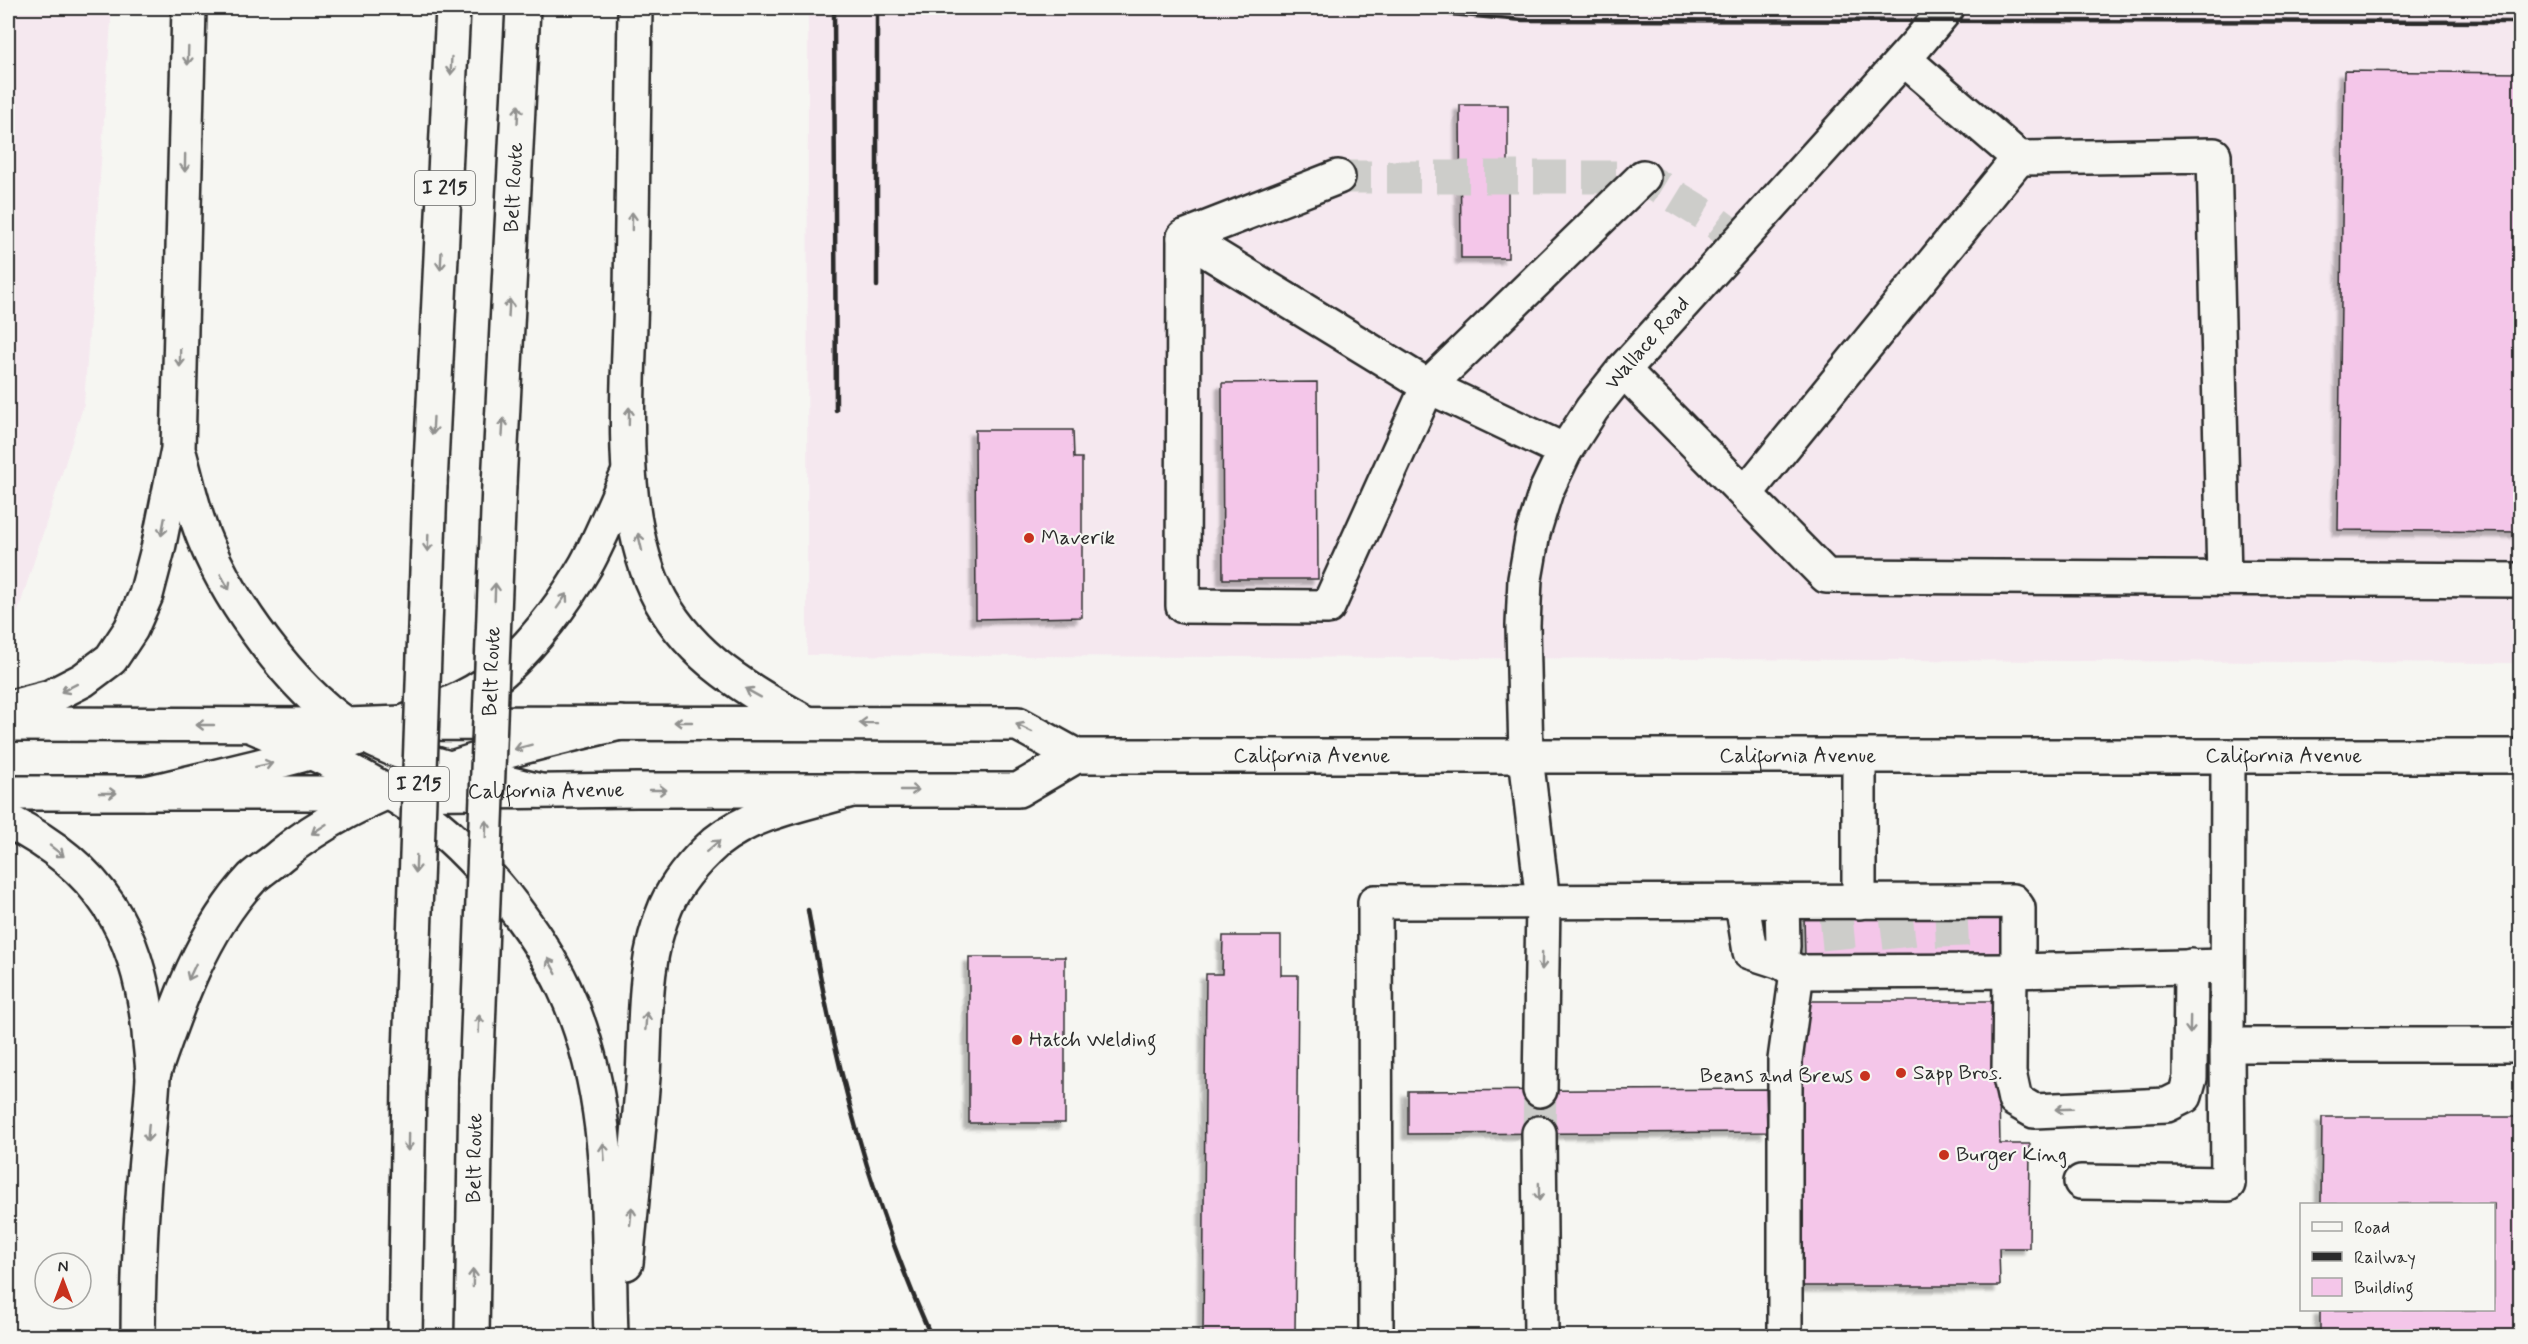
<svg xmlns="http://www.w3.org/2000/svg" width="2528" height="1344" viewBox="0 0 2528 1344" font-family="Mynerve,sans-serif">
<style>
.built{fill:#f5e8ef}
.building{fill:#f4c6e9;stroke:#2b2b2b;stroke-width:1.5;filter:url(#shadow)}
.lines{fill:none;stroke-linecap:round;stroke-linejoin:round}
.minor-tunnel{stroke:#cdcdca;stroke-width:33;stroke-dasharray:33 16;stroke-linecap:butt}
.minor-casing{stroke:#2b2b2b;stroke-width:38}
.major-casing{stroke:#2b2b2b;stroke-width:38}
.highway-casing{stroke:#2b2b2b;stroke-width:38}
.minor{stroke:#f6f6f2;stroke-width:33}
.major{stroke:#f6f6f2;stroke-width:33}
.highway{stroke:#f6f6f2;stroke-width:33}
.rail{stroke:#2b2b2b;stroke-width:4.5}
.highway-bridge-casing{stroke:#2b2b2b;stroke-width:38;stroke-linecap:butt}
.highway-bridge{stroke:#f6f6f2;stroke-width:33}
.oneway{stroke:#90908e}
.poi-dot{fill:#c8321e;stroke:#f6f6f2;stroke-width:2}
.labels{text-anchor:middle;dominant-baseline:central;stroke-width:4.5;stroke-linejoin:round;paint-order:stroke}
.shield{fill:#f6f6f2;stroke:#686867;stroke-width:1.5}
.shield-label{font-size:20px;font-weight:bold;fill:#2b2b2b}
.street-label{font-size:21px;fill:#2b2b2b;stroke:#f6f6f2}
.poi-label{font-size:21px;fill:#2b2b2b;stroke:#f6f6f2;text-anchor:start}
</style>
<defs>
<filter id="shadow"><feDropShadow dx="-5.5" dy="5.5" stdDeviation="1.5" flood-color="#0004"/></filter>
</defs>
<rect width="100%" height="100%" fill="#f6f6f2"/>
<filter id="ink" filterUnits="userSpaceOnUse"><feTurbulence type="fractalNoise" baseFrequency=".0167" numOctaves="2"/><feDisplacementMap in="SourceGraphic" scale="12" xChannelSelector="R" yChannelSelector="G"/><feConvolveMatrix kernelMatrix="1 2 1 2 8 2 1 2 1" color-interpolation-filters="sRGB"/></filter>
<g filter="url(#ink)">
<g class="built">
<polygon points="8,8 112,8 84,404 8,643"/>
<polygon points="808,8 2520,8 2520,663 807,655"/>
</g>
<g class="building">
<polygon points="2344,71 2520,73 2520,532 2338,530"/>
<polygon points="1460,105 1508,105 1508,258 1461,258"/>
<polygon points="1317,382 1318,579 1223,579 1222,383"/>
<polygon points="975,430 1073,430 1074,458 1082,458 1082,617 976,619"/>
<polygon points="2009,914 2009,956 1805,958 1804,916"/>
<polygon points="1223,936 1281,936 1281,975 1298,975 1295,1336 1203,1336 1206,974 1222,974"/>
<rect x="969" y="957" width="96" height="166"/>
<polygon points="1803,1001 1997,1001 2000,1144 2030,1144 2029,1248 1999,1248 2000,1286 1803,1286"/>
<polygon points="1766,1089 1767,1132 1408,1134 1408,1091"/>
<polygon points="2322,1117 2520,1117 2520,1336 2320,1336 2320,1310 2494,1310 2494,1204 2321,1204"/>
</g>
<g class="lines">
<g class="minor-tunnel">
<polyline points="1338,177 1643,177 1707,216 1739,240"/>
<polyline points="1951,914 1953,957"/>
<polyline points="1896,915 1901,958"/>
<polyline points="1836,916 1840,958"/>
<polyline points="1539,1133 1540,1090"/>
</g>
<defs>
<g id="minor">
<polyline points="2019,158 2214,155 2224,578"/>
<polyline points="1338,177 1184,237 1183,606 1328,607 1428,386 1565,451"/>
<polyline points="1184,237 1428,386 1643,177"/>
<polyline points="1623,370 1826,576 2520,580"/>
<polyline points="1746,493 2019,158 1904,59"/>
<polyline points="2228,756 2227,1045 2520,1045"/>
<polyline points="1859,757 1859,902"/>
<polyline points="1782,901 1783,946 1781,962 1797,972 2010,971 2009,1072 2015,1100 2034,1111 2167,1105 2185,1096 2190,1078 2191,966"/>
<polyline points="1742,903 1750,952 1781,962"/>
<path id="s1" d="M1540,1090l3,-188 -17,-145 -3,-132 2,-46 8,-46 13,-42 19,-40 27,-42 31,-39 294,-326 30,-36"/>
<polyline points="1539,1133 1541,1336"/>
<polyline points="2081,1182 2228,1184 2227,1045"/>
<polyline points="1376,1336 1375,902 2013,901 2018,908 2018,961 2010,971 2227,966"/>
<polyline points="1785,1336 1785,1060 1797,972"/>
</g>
<g id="major">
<path id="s2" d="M8,724l339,1 55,-2 616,1 58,32h1444"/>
<path id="s3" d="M8,793h381l248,-3h381l58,-34"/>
</g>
<g id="highway">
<path d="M635,8c-1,95 -3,190 -4,285 -2,94 -16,224 30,308 33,59 87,89 144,121"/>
<path d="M180,456c8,29 14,60 26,87 26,62 85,144 141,182 52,35 133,51 193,66"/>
<polyline points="430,485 453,8"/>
<path id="s4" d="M499,485l24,-477"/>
<polyline points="8,708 50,697 83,680 111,659 131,629 146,595 158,549 178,449 189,8"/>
<path d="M250,725c56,25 114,49 165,84 35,24 64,55 91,88 22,28 43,59 58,91 51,108 43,233 47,348"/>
<path d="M146,793c87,-21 175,-39 259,-71 35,-14 72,-27 100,-53 32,-30 59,-66 81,-104 16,-29 28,-61 42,-91"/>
<path d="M8,821c92,46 131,110 141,211 1,15 4,31 4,46 -2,34 -6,69 -9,104 -4,52 -6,103 -6,154"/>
<path d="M153,1075c23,-67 49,-144 99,-197 9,-8 20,-15 29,-23 93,-76 224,-104 339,-132"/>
<path d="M626,1263c6,-62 12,-124 17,-186 3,-56 0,-119 23,-171 11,-25 30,-46 50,-64 37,-30 91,-39 136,-52"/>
<polyline points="405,1336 409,1083"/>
<path id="s5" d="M472,1336l4,-254"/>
</g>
</defs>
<use href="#minor" class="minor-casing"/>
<use href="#major" class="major-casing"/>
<use href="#highway" class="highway-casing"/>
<use href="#minor" class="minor"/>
<use href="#major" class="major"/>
<use href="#highway" class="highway"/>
<g class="rail">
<polyline points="834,8 836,410"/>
<polyline points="877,8 877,286"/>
<polyline points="1417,8 1450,14 1523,20 2520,22"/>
<path d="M808,910c26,151 60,285 123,426"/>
</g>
<defs>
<g id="highway-bridge">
<path id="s6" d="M476,1082l23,-597"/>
<polyline points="409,1083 430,485"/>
</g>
</defs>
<use href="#highway-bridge" class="highway-bridge-casing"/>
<use href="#highway-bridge" class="highway-bridge"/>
</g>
<defs><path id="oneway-shaft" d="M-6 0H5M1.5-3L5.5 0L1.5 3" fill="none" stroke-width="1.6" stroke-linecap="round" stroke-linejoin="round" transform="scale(1.5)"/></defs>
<g class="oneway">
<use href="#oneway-shaft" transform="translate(188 56) rotate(92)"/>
<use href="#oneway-shaft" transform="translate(451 66) rotate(93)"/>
<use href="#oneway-shaft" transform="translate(518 114) rotate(-87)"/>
<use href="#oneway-shaft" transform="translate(185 163) rotate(91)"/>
<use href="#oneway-shaft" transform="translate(632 221) rotate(-89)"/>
<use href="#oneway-shaft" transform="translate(441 261) rotate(93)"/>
<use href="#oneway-shaft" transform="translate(509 308) rotate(-87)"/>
<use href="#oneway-shaft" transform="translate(180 358) rotate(91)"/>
<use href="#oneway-shaft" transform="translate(629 416) rotate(-89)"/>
<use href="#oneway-shaft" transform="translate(433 426) rotate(93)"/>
<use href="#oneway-shaft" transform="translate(503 427) rotate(-87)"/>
<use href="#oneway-shaft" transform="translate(163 527) rotate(101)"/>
<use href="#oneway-shaft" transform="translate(640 542) rotate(-103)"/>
<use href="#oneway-shaft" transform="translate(428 543) rotate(92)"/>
<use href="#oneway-shaft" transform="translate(225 582) rotate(60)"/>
<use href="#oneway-shaft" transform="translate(495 592) rotate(-88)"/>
<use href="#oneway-shaft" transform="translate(562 601) rotate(-55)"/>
<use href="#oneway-shaft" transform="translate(69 688) rotate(153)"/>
<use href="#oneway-shaft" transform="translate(753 693) rotate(-151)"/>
<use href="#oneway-shaft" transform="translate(683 722) rotate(180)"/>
<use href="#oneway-shaft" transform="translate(868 723) rotate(-179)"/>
<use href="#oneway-shaft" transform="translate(205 725) rotate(-180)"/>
<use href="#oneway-shaft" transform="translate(1024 728) rotate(-154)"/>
<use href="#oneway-shaft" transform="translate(523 747) rotate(165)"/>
<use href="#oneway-shaft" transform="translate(264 765) rotate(-13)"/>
<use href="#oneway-shaft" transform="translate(658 790)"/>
<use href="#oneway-shaft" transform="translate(910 790)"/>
<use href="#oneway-shaft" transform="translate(108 793)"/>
<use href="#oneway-shaft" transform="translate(319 829) rotate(147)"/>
<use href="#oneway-shaft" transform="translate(486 829) rotate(-88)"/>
<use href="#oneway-shaft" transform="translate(713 846) rotate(-41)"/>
<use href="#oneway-shaft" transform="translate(57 851) rotate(38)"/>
<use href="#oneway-shaft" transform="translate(416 864) rotate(92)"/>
<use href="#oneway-shaft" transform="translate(1542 961) rotate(91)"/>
<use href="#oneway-shaft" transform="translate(552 966) rotate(-119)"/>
<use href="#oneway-shaft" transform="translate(192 972) rotate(115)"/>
<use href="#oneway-shaft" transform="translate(646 1021) rotate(-86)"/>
<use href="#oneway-shaft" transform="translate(479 1024) rotate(-88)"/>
<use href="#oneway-shaft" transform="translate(2190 1025) rotate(91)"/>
<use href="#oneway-shaft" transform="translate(2064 1109) rotate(178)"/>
<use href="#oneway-shaft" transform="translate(148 1133) rotate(95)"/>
<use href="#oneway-shaft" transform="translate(408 1142) rotate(91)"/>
<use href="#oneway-shaft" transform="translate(604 1152) rotate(-94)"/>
<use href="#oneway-shaft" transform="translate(1539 1192) rotate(89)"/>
<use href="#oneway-shaft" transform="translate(631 1216) rotate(-84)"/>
<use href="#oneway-shaft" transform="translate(473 1278) rotate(-89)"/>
</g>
</g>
<g class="poi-dot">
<circle cx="1029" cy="538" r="6"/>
<circle cx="1017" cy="1040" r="6"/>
<circle cx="1901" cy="1073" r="6"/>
<circle cx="1865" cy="1076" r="6"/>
<circle cx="1944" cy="1155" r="6"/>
</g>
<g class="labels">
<g class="shield">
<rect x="415" y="171" width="60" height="34" rx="4.5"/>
<rect x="389" y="767" width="60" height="34" rx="4.5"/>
</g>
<g class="shield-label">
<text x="445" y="188">I 215</text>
<text x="419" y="784">I 215</text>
</g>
<g class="street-label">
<text stroke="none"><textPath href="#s4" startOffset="298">Belt Route</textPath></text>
<text stroke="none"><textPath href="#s1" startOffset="783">Wallace Road</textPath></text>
<text stroke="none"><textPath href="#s6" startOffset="411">Belt Route</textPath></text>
<text stroke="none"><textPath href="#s2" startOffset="2284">California Avenue</textPath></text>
<text stroke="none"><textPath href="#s2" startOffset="1312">California Avenue</textPath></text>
<text stroke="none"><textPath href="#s2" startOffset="1798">California Avenue</textPath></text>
<text stroke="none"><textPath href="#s3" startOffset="538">California Avenue</textPath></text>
<text stroke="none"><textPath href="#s5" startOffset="178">Belt Route</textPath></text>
</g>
<g class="poi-label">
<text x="1041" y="538">Maverik</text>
<text x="1029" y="1040">Hatch Welding</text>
<text x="1913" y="1073">Sapp Bros.</text>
<text x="1853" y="1076" text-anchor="end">Beans and Brews</text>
<text x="1956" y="1155">Burger King</text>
</g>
</g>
<rect width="2528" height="1344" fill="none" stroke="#f6f6f2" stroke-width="30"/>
<rect x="15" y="15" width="2498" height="1314" fill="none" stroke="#2b2b2b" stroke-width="2" filter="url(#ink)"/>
<rect x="2300" y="1203" width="195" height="108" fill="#f6f6f2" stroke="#a5a5a2" stroke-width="1.5"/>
<rect x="2312" y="1222" width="30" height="9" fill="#f6f6f2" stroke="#a5a5a2" stroke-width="1.5"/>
<text x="2354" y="1233" font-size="18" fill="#2b2b2b">Road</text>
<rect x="2312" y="1252" width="30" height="9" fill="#2b2b2b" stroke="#a5a5a2" stroke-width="1.5"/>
<text x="2354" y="1263" font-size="18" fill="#2b2b2b">Railway</text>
<rect x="2312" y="1278" width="30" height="18" fill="#f4c6e9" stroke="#a5a5a2" stroke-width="1.5"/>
<text x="2354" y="1293" font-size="18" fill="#2b2b2b">Building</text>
<g transform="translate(63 1281)"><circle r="28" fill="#f6f6f2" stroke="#a5a5a2" stroke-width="1.5"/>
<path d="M0-4.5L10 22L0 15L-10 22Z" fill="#c8321e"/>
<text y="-9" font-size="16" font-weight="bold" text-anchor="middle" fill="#2b2b2b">N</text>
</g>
</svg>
